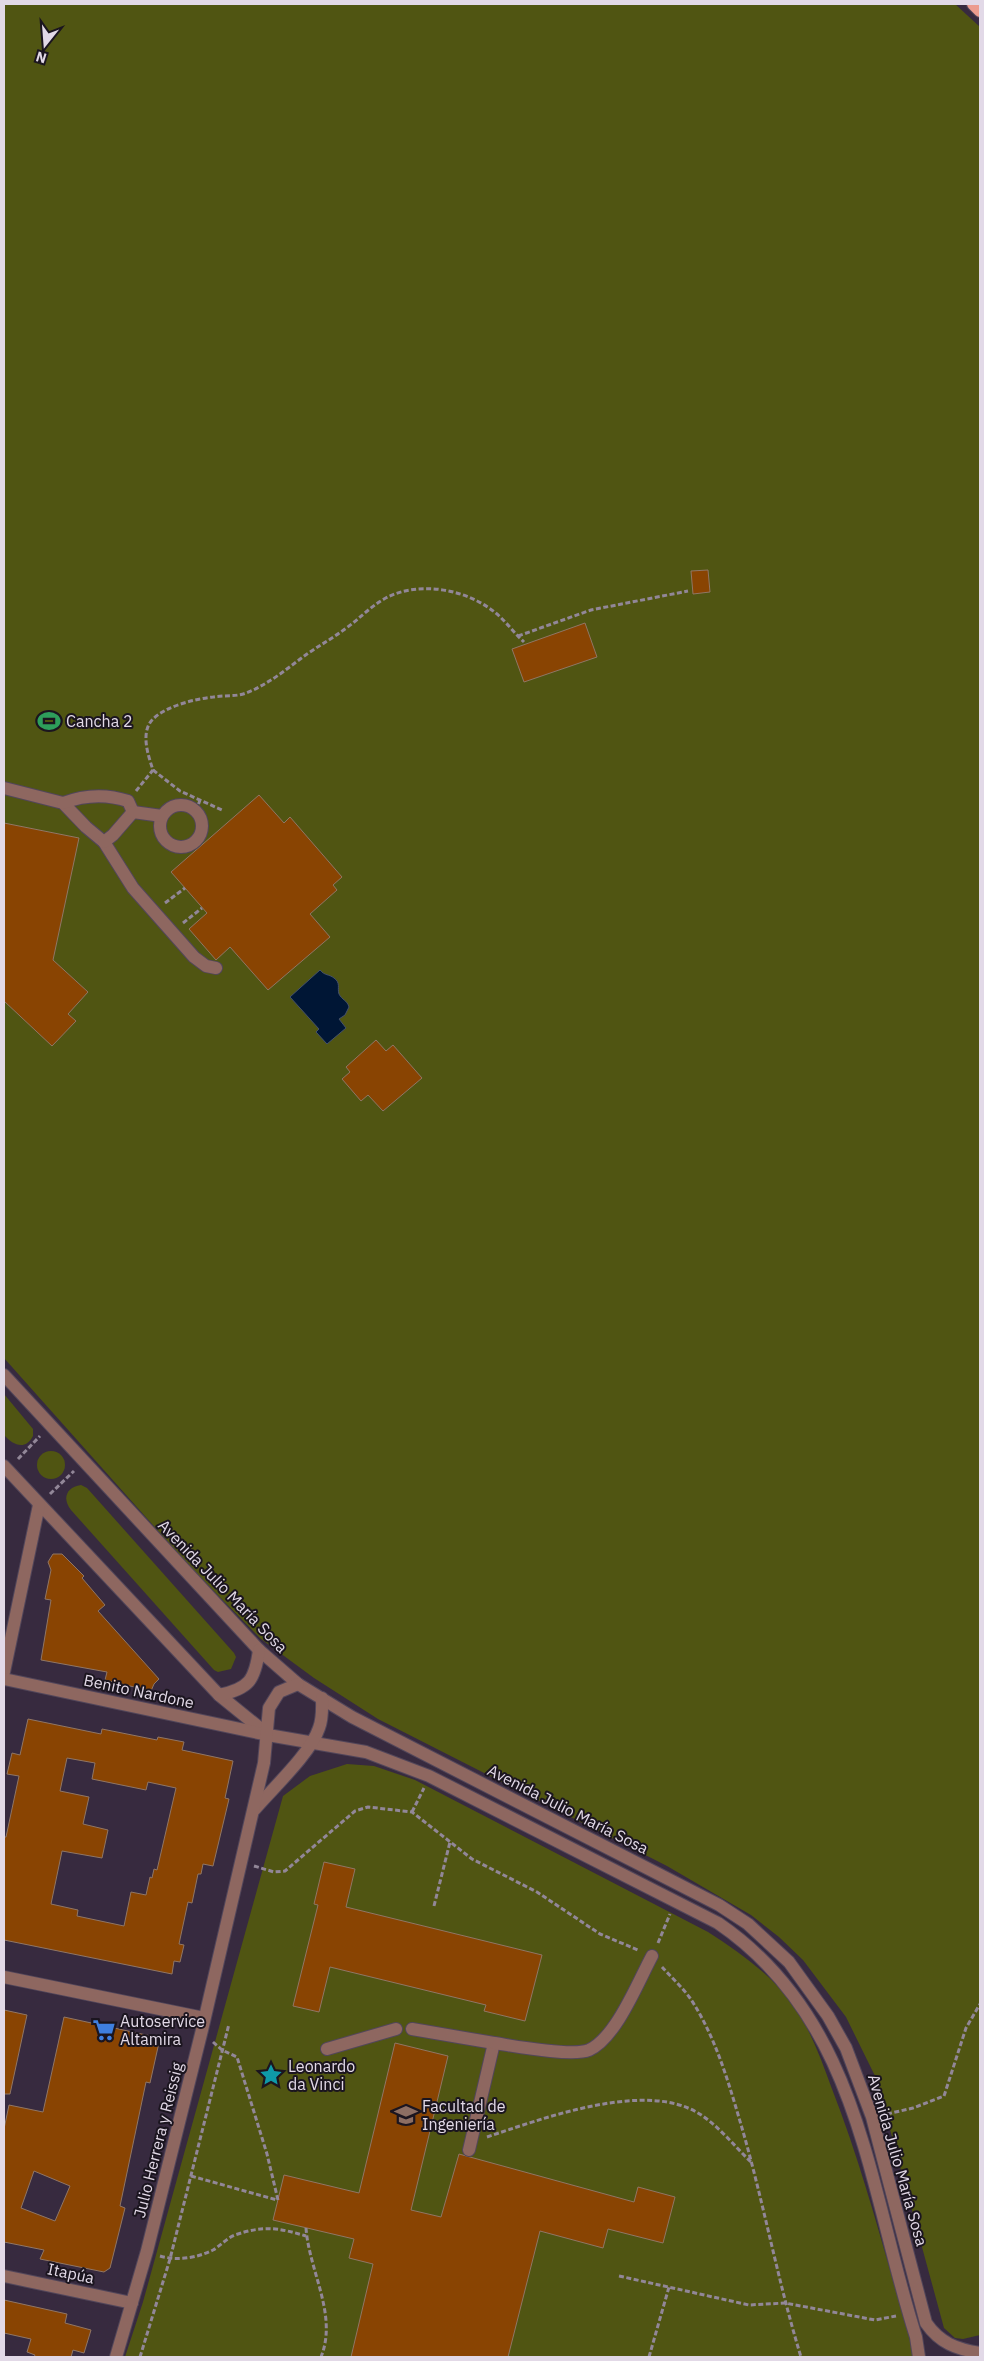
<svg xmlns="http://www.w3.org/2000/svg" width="984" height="2361" viewBox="0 0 984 2361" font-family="'IBM Plex Sans',sans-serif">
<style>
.green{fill:#505512}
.water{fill:#001635;stroke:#44506a}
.building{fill:#894402;stroke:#907665;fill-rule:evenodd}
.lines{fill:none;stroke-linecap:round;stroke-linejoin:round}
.minor-casing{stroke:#52465a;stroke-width:14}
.major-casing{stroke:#52465a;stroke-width:14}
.path{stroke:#928798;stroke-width:3;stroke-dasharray:5 2.5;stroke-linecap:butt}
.minor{stroke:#8e6760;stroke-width:12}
.major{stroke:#ec9c8f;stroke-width:12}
.labels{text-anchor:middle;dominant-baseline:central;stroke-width:4;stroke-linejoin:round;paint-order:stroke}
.poi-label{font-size:16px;fill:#e2d9e7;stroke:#1b151f;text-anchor:start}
.street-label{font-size:16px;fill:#e2d9e7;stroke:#1b151f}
</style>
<rect width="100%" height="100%" fill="#372a3f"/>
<g class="green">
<polygon points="4,4 955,4 980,27 980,2335 963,2339 955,2338 944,2328 876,2078 846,2017 803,1960 779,1937 751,1915 667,1866 378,1719 314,1678 261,1639 193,1570 4,1358"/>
<path d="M4,1394l29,35v7c-8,15 -20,9 -29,-1z"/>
<circle cx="51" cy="1465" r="14"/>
<path d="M81,1485l6,3 147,165 2,4 -5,12 -13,3 -4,-2 -143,-160c-9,-11 -5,-23 10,-25z"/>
<path d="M347,1764l27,2 41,14 293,152c31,20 61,41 84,71 18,25 29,56 40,86 32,82 54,169 79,254l2,14h-788l18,-55 140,-506 27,-20z"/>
</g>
<path class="water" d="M320,970c5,6 9,4 14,8 7,5 3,10 5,16 3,6 8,6 10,13l-4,8 -6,4 7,9 -19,16 -11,-12 3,-3 -29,-32z"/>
<g class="building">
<polygon points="708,570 710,592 693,594 691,571"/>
<polygon points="585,623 597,657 524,682 512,649"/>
<polygon points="259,795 284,823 290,817 342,877 333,885 337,890 310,914 330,937 268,990 230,947 216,960 189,929 207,913 171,872"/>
<polygon points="4,823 79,838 53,960 88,992 68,1014 76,1021 52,1046 4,1001"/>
<polygon points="376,1040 386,1051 393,1045 422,1078 383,1111 368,1095 361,1101 342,1079 350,1072 346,1067"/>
<polygon points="53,1554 62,1554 84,1576 82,1578 105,1605 98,1611 159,1679 154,1684 151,1691 105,1680 107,1672 41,1660 51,1600 45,1599 51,1570 48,1562"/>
<path d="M28,1719l73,15 1,-5 55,11 1,-3 26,5 -2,8 51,11 -8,37 4,1 -16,67 -10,-2 -2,10h-3l-6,29 -4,-1 -9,42 5,1 -4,17 -6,-1 -2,13 -168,-34v-103h2l13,-61 -12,-2 5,-21 8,2zM67,1758l28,5 -3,16 54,11 2,-8 28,6 -19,82 -3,-1 -2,9 -2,-1 -4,18 -15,-3 -7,34 -47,-10 1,-6 -27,-6 11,-53 40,7 6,-28 -25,-6 6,-27 -29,-6z"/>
<polygon points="324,1862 355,1869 346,1907 542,1955 525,2021 484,2011 486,2005 330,1967 319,2012 293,2006 318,1905 314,1904"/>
<polygon points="4,2010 27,2015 10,2094 4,2094"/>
<path d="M64,2017l96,21 -10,45 -4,-1 -26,124 5,2 -15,60 -6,4 -64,-13 4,-9 -40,-8v-113l5,-24 34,7zM34,2171l36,15 -15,35 -34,-13z"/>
<polygon points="395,2043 448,2056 411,2210 441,2217 459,2154 634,2202 638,2187 675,2197 663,2243 608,2229 603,2248 540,2231 508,2357 351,2357 373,2264 349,2258 354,2239 273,2220 284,2175 359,2193"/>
<polygon points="4,2300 67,2314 65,2323 91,2330 84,2353 73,2350 71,2357 34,2357 35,2355 27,2352 31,2339 4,2333"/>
</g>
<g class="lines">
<defs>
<g id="minor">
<polyline points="4,788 63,803 86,827 104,842 133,888 194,957 206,966 216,968"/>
<path d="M63,803c21,-8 44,-9 65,-2l5,11 -20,23 -9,7"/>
<circle cx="181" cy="826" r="21"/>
<polyline points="133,812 162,816"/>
<path d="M4,1375l255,275 39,34 54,33 367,188 29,19 41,38 39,54 18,32 26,69 54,206c14,20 30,26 54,30"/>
<polyline points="4,1466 219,1695 266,1733"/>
<polyline points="4,1672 39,1505"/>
<path d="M4,1679l264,56 98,17 63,24 289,147c142,97 150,264 198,414l3,20"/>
<path d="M219,1695c30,-6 36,-15 40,-45"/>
<path d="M255,1809c18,-21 56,-56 64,-81 4,-10 3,-20 3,-30"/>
<polyline points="4,1977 204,2018"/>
<polyline points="412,2029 494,2043 469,2150"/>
<path d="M494,2043c20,3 78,14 95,7 27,-12 49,-68 63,-94"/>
<polyline points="327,2049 396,2029"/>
<polyline points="4,2276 132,2303"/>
<polyline points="116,2357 147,2251 202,2030 264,1763 269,1708 279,1692 298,1684"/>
</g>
<polyline id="major" points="973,4 980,11"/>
</defs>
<use href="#minor" class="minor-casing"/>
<use href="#major" class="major-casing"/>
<g class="path">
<polyline points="518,636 591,610 688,591"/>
<polyline points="153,770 180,791 222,810"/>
<path d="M136,791l17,-21c-5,-15 -13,-38 0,-51 13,-13 42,-20 60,-22 11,-2 23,0 33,-4 23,-9 42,-25 61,-39 13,-9 26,-16 38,-25 14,-10 25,-22 39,-30 32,-18 76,-11 105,9 14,9 23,23 35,34"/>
<polyline points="196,811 200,800"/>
<polyline points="165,903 185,888"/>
<polyline points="183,923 202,908"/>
<polyline points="18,1459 40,1436"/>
<polyline points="50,1494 74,1471"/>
<polyline points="412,1812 424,1788"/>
<polyline points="254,1866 274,1872 285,1871 355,1811 368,1807 412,1812 472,1859 537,1892 600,1934 638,1950"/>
<polyline points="434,1906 450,1842"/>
<polyline points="658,1943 670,1914"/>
<path d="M662,1967c9,10 20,20 28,31 26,39 39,86 52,130 22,76 36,154 59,229"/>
<polyline points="213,2042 222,2050 237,2057 267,2154 278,2200"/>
<polyline points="887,2114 913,2108 944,2096 966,2028 980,2004"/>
<path d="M487,2137c54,-18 146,-52 201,-29 25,10 45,37 64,55"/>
<polyline points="191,2176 277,2200"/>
<path d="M306,2228c3,43 32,87 15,129"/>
<path d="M160,2256c17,5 37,2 53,-6 7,-4 14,-12 22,-15 29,-10 44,-7 71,1"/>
<polyline points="619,2276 749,2305 785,2303 875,2320 896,2316"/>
<polyline points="140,2357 170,2259 229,2024"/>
<polyline points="649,2357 669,2287"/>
</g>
<use href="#minor" class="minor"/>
<use href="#major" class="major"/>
</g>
<defs>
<symbol id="stadium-bare" viewBox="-9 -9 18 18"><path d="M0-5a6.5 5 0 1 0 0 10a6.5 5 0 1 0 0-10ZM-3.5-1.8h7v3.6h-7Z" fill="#2e9e5b" stroke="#1b151f" stroke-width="2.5" paint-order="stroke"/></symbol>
<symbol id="supermarket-bare" viewBox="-9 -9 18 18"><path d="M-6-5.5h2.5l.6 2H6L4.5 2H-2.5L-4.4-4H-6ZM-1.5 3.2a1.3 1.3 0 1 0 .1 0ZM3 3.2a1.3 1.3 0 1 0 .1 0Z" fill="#3f7fe0" stroke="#1b151f" stroke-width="2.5" paint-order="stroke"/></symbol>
<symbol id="sight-bare" viewBox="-9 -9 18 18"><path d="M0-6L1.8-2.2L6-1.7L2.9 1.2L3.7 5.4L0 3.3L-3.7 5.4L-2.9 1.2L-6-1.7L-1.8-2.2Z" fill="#0f9aa8" stroke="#1b151f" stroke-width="2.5" paint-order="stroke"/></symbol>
<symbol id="university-bare" viewBox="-9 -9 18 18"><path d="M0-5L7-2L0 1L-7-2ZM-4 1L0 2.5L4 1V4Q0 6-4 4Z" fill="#8d6e63" stroke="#1b151f" stroke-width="2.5" paint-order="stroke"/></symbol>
</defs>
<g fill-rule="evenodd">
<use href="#stadium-bare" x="33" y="705" width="32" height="32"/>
<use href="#supermarket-bare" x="88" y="2014" width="32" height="32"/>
<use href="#sight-bare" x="255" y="2059" width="32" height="32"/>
<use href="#university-bare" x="390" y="2099" width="32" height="32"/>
</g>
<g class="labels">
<g class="poi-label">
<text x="66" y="721">Cancha 2</text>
<text x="120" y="2021">Autoservice<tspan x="120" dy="18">Altamira</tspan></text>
<text x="288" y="2066">Leonardo<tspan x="288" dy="18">da Vinci</tspan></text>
<text x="422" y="2106">Facultad de<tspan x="422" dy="18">Ingeniería</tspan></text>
</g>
<g class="street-label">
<text transform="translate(223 1586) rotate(46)">Avenida Julio María Sosa</text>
<text transform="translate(139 1691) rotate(12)">Benito Nardone</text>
<text transform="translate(568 1809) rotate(27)">Avenida Julio María Sosa</text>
<text transform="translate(158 2140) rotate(-76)">Julio Herrera y Reissig</text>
<text transform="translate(898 2160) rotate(74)">Avenida Julio María Sosa</text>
<text transform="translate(71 2273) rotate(12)">Itapúa</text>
</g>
</g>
<rect width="984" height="2361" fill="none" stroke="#e2d9e7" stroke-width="10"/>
<g transform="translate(45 45) rotate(197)" stroke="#1b151f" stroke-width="4" paint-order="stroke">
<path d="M0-4L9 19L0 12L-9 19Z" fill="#e2d9e7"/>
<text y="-8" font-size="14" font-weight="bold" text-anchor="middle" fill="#e2d9e7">N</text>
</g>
</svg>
